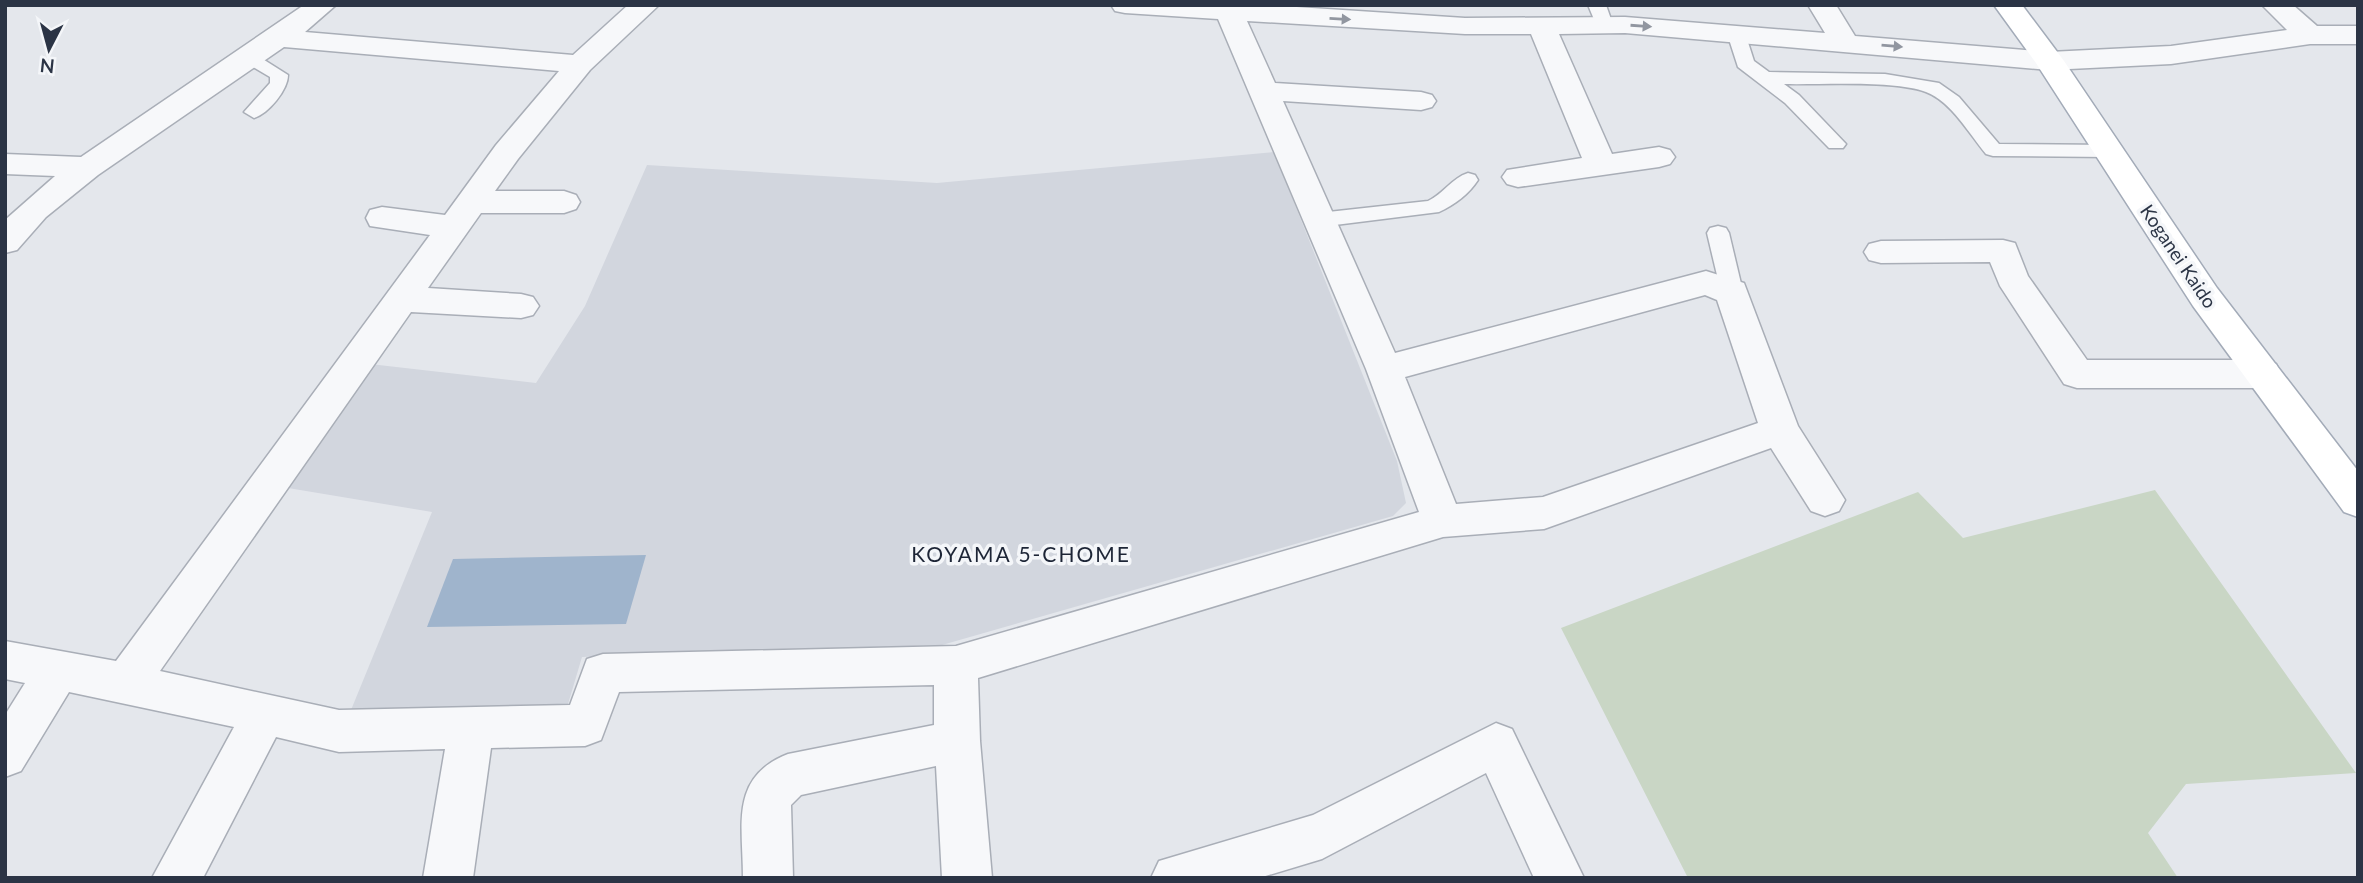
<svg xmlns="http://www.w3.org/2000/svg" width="2363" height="883" viewBox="0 0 2363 883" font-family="Lato,sans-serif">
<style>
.built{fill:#d2d6de}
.green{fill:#c9d6c5}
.water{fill:#9fb4cc}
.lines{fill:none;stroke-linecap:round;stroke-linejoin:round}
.lane-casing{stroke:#a9aeb7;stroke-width:3}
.street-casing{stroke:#a9aeb7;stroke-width:3}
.primary-casing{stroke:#a3abb8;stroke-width:3}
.lane{fill:#f7f8fa;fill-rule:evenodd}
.street{fill:#f7f8fa;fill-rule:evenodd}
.primary{fill:#fff;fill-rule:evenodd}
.oneway{fill:#9196a0}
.labels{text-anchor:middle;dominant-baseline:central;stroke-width:7;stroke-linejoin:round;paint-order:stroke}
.street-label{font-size:19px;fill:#2b3445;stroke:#f4f6f9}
.neighbourhood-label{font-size:21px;letter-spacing:2px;fill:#1d2536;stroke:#f4f6f9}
</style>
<rect width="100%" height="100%" fill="#e4e7ec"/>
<polygon class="built" points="1274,152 1397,461 1406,503 1393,516 942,645 582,657 568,704 351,710 432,512 288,488 370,364 536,383 585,306 647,165 937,183"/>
<polygon class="green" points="2155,490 2356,773 2186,784 2148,833 2178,878 1688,878 1561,628 1918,492 1963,538"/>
<polygon class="water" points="646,555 626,624 427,627 453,559"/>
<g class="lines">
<defs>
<g id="lane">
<polygon points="1588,5 1606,5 1613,25 1610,29 1598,29"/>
<path d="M1736,28l9,5 9,28 15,11 116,2 54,9 20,14 40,47 110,1 7,2 3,4 -3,4 -7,2 -116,-1 -7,-2c-16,-19 -35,-53 -60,-62 -32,-12 -106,-7 -142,-8l15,11 47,49 -3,4h-14l-44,-45 -47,-36 -11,-34z"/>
<path d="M250,51l38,24c0,15 -20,39 -34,43l-10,-6 26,-29v-6l-27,-16 -2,-4 2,-4z"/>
<path d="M1468,173l7,2 3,5c-9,14 -24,25 -39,32l-120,15 -7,-2 -4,-5 4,-5 7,-2 109,-12c15,-7 24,-23 40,-28z"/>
<polygon points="1718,226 1726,228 1729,233 1743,292 1740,297 1732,300 1724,297 1721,292 1707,233 1710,228"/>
</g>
<g id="street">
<path d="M304,5h32l-31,27 268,23 55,-50h31l-69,65 -72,89 -23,32h69l12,4 4,7 -4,7 -12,4h-83l-53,75 93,6 12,3 6,9 -6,9 -12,3 -110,-6 -251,359 179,39 231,-5 17,-46 16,-5 353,-8 463,-134 -53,-143 -148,-350 -93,-6 -10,-2 -4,-6h154l200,13 160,-1 200,16 -17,-28h28l19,31 194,16 122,-6 116,-16 -25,-25h31l24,21h41v18h-48l-139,20 -122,6 -424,-37 -66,1 53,120 47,-7 11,3 5,7 -5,7 -11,3 -141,20 -11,-3 -5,-7 5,-7 75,-12 -51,-124h-66l-218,-13 28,62 146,9 11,3 4,6 -4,6 -11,3 -138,-9 112,252 311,-82 38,12 54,143 47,74 -6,11 -14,5 -14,-5 -40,-63 -227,81 -101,8 -465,141 2,63 12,137h-50l-6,-112 -135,29 -10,10 2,73h-50c0,-53 -14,-101 45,-124l146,-29v-40l-315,7 -18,48 -16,6 -94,2 -18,130h-50l22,-129 -106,3 -63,-15 -73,141h-51l82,-151 -165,-35 -48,79 -16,6v-62l20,-32 -20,-4v-38l111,20 314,-426 -60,-9 -4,-8 4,-8 12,-3 63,8 51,-70 63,-74 -275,-24 -186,128 -52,42 -29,33 -12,3v-33l50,-44 -50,-2v-20l76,3zM1705,295l12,5 41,123 -215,74 -87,7 -51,-127z"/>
<polygon points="2003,240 2015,243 2028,276 2087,360 2263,360 2276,364 2281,374 2276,384 2263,388 2077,388 2064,384 2000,286 1990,262 1881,263 1869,260 1864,252 1869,244 1881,241"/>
<polygon points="1496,723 1512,729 1584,878 1534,878 1486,773 1322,859 1259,878 1151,878 1159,861 1313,815"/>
</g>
<polygon id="primary" points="1994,5 2022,5 2064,61 2217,288 2358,471 2358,517 2344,512 2193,306 2036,63"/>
</defs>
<use href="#lane" class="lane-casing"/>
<use href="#street" class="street-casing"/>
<use href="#primary" class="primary-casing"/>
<use href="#lane" class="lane"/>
<use href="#street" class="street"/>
<use href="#primary" class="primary"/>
</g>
<defs><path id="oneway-solid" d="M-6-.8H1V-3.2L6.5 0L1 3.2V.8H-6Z" transform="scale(1.75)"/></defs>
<g class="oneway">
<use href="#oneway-solid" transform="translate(1340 19) rotate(3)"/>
<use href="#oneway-solid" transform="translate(1641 26) rotate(4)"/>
<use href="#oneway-solid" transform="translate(1892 46) rotate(5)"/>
</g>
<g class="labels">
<g class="street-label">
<text transform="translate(2179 256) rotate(56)">Koganei Kaido</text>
</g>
<g class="neighbourhood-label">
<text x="1021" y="553">KOYAMA 5-CHOME</text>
</g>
</g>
<rect width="2363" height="883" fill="none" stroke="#2b3445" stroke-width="14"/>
<g transform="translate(49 49) rotate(186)" stroke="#f4f6f9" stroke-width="5" paint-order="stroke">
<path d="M0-5L12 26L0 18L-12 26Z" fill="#2b3445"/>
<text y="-10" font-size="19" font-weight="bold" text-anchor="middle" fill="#2b3445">N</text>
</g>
</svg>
